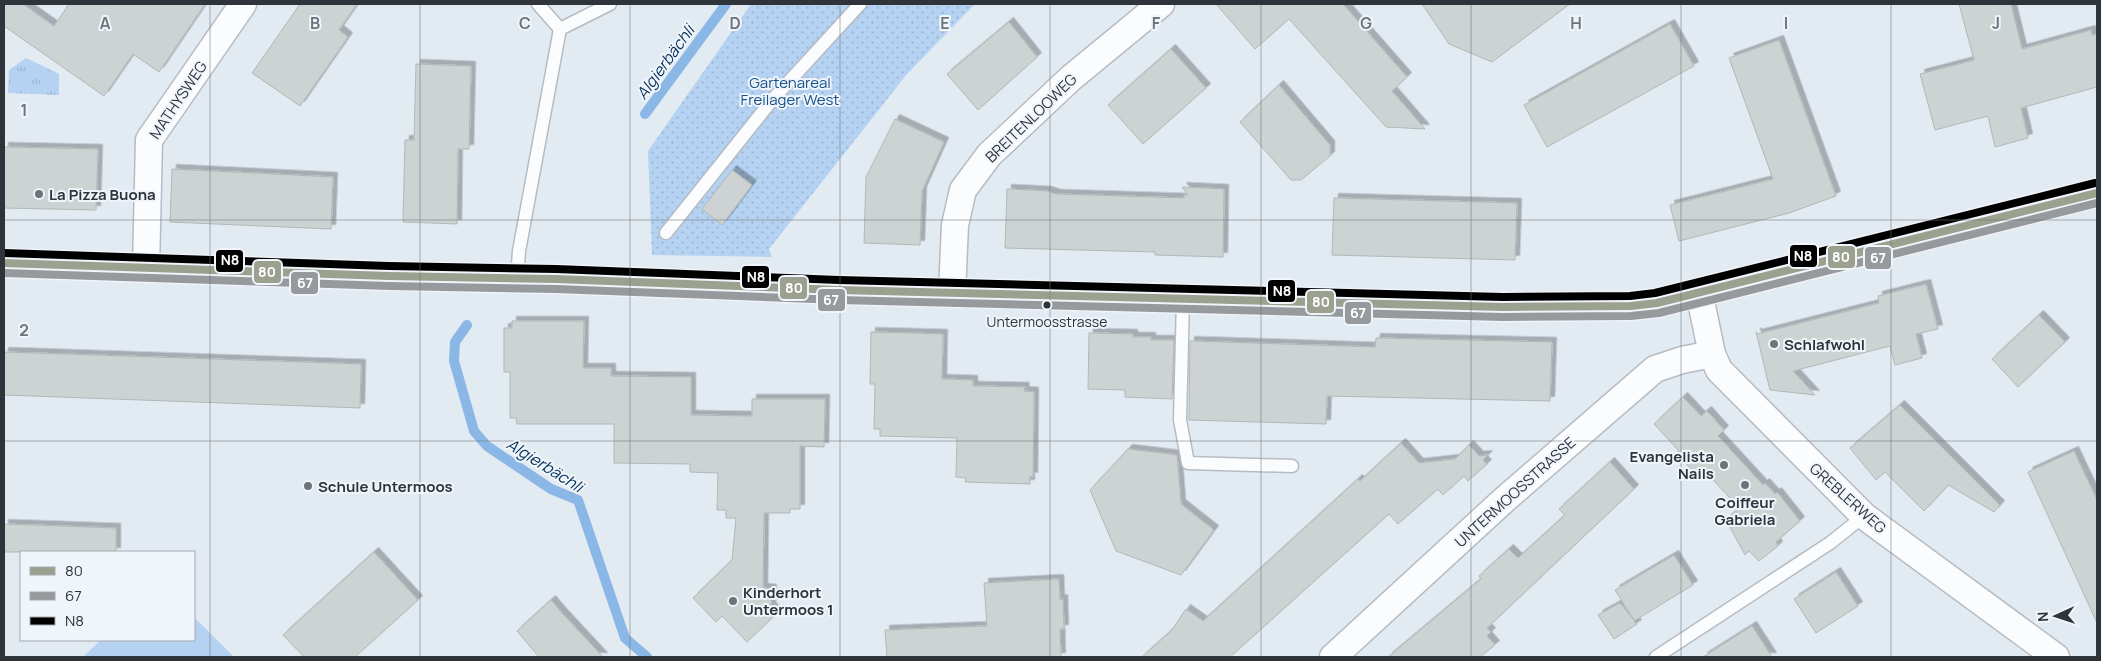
<svg xmlns="http://www.w3.org/2000/svg" width="2101" height="661" viewBox="0 0 2101 661" font-family="Manrope,sans-serif">
<style>
.grass{fill:url(#grass-tufts)}
.garden{fill:url(#garden-dots)}
.pitch{fill:#b5d2f2}
.lines{fill:none;stroke-linecap:round;stroke-linejoin:round}
.stream{stroke:#8bb7e6;stroke-width:10}
.building{fill:#cdd2d3;stroke:#b2b7b8;filter:url(#shadow)}
.service-casing{stroke:#b6bcc3;stroke-width:15}
.minor-casing{stroke:#b6bcc3;stroke-width:29}
.tertiary-casing{stroke:#b6bcc3;stroke-width:30}
.service{stroke:#fbfcfd;stroke-width:12}
.minor{stroke:#fbfcfd;stroke-width:26}
.tertiary{stroke:#fbfcfd;stroke-width:28}
.bus-1-casing{stroke:#f0f5fc;stroke-width:11}
.bus-2-casing{stroke:#f0f5fc;stroke-width:11}
.bus-3-casing{stroke:#f0f5fc;stroke-width:11}
.bus-1{stroke:#9ca08f;stroke-width:8}
.bus-2{stroke:#979a9c;stroke-width:8}
.bus-3{stroke:#000;stroke-width:8}
.grid{fill:none;stroke:#6e747a;stroke-width:1;stroke-opacity:0.55}
.poi-dot{fill:#6e747a;stroke:#f0f5fc;stroke-width:2}
.bus-dot{fill:#2f343a;stroke:#f0f5fc;stroke-width:2}
.labels{text-anchor:middle;dominant-baseline:central;stroke-width:4;stroke-linejoin:round;paint-order:stroke}
.bus-label{font-size:14px;fill:#2f343a;stroke:#f0f5fc}
.park-label{font-size:15px;fill:#13518b;stroke:#f0f5fc}
.street-label{font-size:15px;fill:#2f343a;stroke:#f0f5fc}
.poi-label{font-size:15px;font-weight:bold;fill:#2f343a;stroke:#f0f5fc;text-anchor:start}
.water-label{font-size:16px;font-style:italic;fill:#06325a;stroke:#f0f5fc}
.grid-label{font-size:16px;text-anchor:middle;font-weight:bold;fill:#6e747a;stroke:#f0f5fc;stroke-width:4;stroke-linejoin:round;paint-order:stroke}
.line-badge{stroke:#f0f5fc;stroke-width:2}
.badge-label{font-size:14px;text-anchor:middle;font-weight:bold;fill:#fff}
</style>
<defs>
<pattern id="grass-tufts" width="24" height="20" patternUnits="userSpaceOnUse" patternTransform="scale(1.25)"><rect width="24" height="20" fill="#b5d2f2"/><path d="M3 7l-1-3M5 7V3M7 7l1-3M15 17l-1-3M17 17v-4M19 17l1-3" fill="none" stroke="#9cb5d0"/></pattern>
<pattern id="garden-dots" width="8" height="8" patternUnits="userSpaceOnUse" patternTransform="scale(1.25)"><rect width="8" height="8" fill="#b5d2f2"/><path d="M2 2h.1M6 6h.1" fill="none" stroke="#9cb5d0" stroke-width="1.8" stroke-linecap="round"/></pattern>
<filter id="shadow"><feDropShadow dx="4.5" dy="-4.5" stdDeviation="0" flood-color="#0004"/></filter>
</defs>
<rect width="100%" height="100%" fill="#e2eaf2"/>
<polygon class="grass" points="26,58 59,74 59,95 8,93 9,70"/>
<polygon class="garden" points="751,4 975,4 907,74 769,249 772,257 652,255 648,151"/>
<polygon class="pitch" points="194,617 234,657 83,657 101,640 194,640"/>
<g class="lines">
<g class="stream">
<polyline points="645,114 726,4"/>
<polyline points="467,325 455,342 454,361 474,431 487,446 551,489 578,500 625,638 647,657"/>
</g>
</g>
<g class="building">
<polygon points="4,4 23,4 54,26 69,4 205,4 159,72 133,54 104,96 4,26"/>
<polygon points="300,4 357,4 339,30 348,37 300,106 252,73"/>
<polygon points="1216,4 1343,4 1407,77 1392,91 1425,129 1386,127 1289,19 1255,49"/>
<polygon points="1422,4 1570,4 1492,62 1449,44"/>
<polygon points="1959,4 2011,4 2022,49 2091,30 2092,35 2097,34 2097,87 2021,108 2028,138 1995,147 1988,116 1935,130 1920,74 1974,60"/>
<polygon points="1009,22 1037,57 978,110 947,74"/>
<polygon points="1670,24 1694,66 1547,147 1524,105"/>
<polygon points="1779,40 1836,196 1789,213 1679,241 1670,205 1773,179 1729,58"/>
<polygon points="1171,49 1206,88 1143,144 1108,105"/>
<polygon points="416,64 471,66 469,149 458,149 457,224 403,222 405,140 414,140"/>
<polygon points="1279,85 1330,145 1330,156 1301,180 1291,180 1240,122"/>
<polygon points="895,119 944,142 922,191 920,245 864,243 866,177"/>
<polygon points="4,147 98,149 96,210 4,208"/>
<polygon points="172,169 333,177 331,229 170,222"/>
<polygon points="732,170 752,185 722,225 702,209"/>
<polygon points="1182,187 1224,189 1223,257 1155,255 1155,252 1005,248 1007,189 1047,191 1056,194 1184,198 1184,195 1188,195"/>
<polygon points="1334,198 1517,203 1515,260 1332,255"/>
<polygon points="1926,284 1938,329 1916,334 1922,358 1895,365 1890,346 1793,371 1815,395 1770,390 1756,332 1757,334 1879,303 1878,296"/>
<polygon points="2039,315 2065,342 2018,387 1992,359"/>
<polygon points="512,321 584,321 583,368 611,368 611,376 691,377 691,415 752,416 752,399 825,399 824,447 800,446 800,509 790,509 790,513 764,513 763,588 772,589 771,606 777,613 747,642 722,616 716,622 693,598 732,560 736,518 726,518 726,510 717,510 718,473 690,472 690,464 614,463 614,424 517,424 516,418 510,418 510,372 504,372 504,328 512,328"/>
<polygon points="871,332 943,334 942,379 973,380 973,386 1025,387 1024,391 1034,392 1033,477 1030,476 1030,484 965,482 966,478 956,477 957,438 880,436 880,429 874,429 875,384 870,384"/>
<polygon points="1089,333 1133,334 1133,337 1151,337 1151,340 1174,340 1172,399 1125,397 1125,390 1088,389"/>
<polygon points="1376,338 1552,342 1550,401 1327,396 1326,424 1189,420 1190,341 1375,347"/>
<polygon points="4,352 361,364 360,408 4,395"/>
<polygon points="1683,397 1701,416 1707,411 1724,430 1718,436 1763,485 1765,483 1775,494 1777,492 1800,521 1776,542 1778,546 1759,561 1749,551 1745,555 1726,520 1739,508 1705,471 1700,476 1696,471 1694,472 1676,453 1679,451 1654,424"/>
<polygon points="1900,405 2000,505 1994,512 1948,485 1924,511 1885,472 1876,480 1850,448"/>
<polygon points="1401,443 1419,463 1455,459 1469,445 1479,456 1488,455 1483,460 1487,464 1468,481 1464,476 1443,495 1438,489 1398,524 1389,514 1230,657 1142,657 1171,631 1186,609 1203,621 1358,479 1360,481"/>
<polygon points="1128,449 1177,455 1181,504 1214,530 1181,575 1116,551 1090,490"/>
<polygon points="2074,451 2097,500 2097,623 2028,472"/>
<polygon points="1610,462 1634,489 1487,628 1491,632 1487,636 1495,645 1480,657 1388,657 1481,579 1479,576 1509,549 1518,558 1565,515 1559,509"/>
<polygon points="4,524 116,528 116,552 4,552"/>
<polygon points="374,552 418,600 355,657 304,657 283,635"/>
<polygon points="1674,555 1693,585 1634,621 1637,624 1614,639 1598,615 1620,603 1634,620 1615,590"/>
<polygon points="1836,572 1858,606 1816,633 1794,599"/>
<polygon points="1059,579 1060,600 1063,599 1064,629 1060,629 1061,657 887,657 885,630 987,626 984,583"/>
<polygon points="551,600 562,613 603,657 539,657 517,631"/>
<polygon points="1752,626 1772,657 1703,657"/>
</g>
<g class="lines">
<defs>
<g id="service">
<polyline points="538,4 560,29"/>
<polyline points="560,29 610,4"/>
<polyline points="666,233 772,100 860,4"/>
<polyline points="517,278 519,251 560,29"/>
<polyline points="1183,299 1180,420 1188,463 1292,466"/>
<polyline points="1656,657 1830,543 1864,516"/>
</g>
<g id="minor">
<polyline points="146,268 149,140 243,4"/>
<polyline points="1699,292 1712,354 1719,370 1864,516 2056,657"/>
<polyline points="952,293 955,225 963,190 989,155 1071,78 1161,4"/>
<polyline points="1333,657 1504,500 1655,369 1682,360 1712,354"/>
</g>
<polyline id="tertiary" points="4,263 389,276 556,279 839,290 1503,307 1631,306 1657,303 2097,193"/>
</defs>
<use href="#service" class="service-casing"/>
<use href="#minor" class="minor-casing"/>
<use href="#tertiary" class="tertiary-casing"/>
<use href="#service" class="service"/>
<use href="#minor" class="minor"/>
<use href="#tertiary" class="tertiary"/>
<defs>
<polyline id="bus-1" points="4,263 389,276 556,279 839,290 1503,307 1631,306 1657,303 2097,193"/>
<polyline id="bus-2" points="4,273 389,286 556,289 839,300 1503,317 1631,316 1659,313 2097,203"/>
<polyline id="bus-3" points="4,253 389,266 556,269 839,280 1503,297 1630,296 1655,293 2095,183"/>
</defs>
<use href="#bus-1" class="bus-1-casing"/>
<use href="#bus-2" class="bus-2-casing"/>
<use href="#bus-3" class="bus-3-casing"/>
<use href="#bus-1" class="bus-1"/>
<use href="#bus-2" class="bus-2"/>
<use href="#bus-3" class="bus-3"/>
</g>
<path class="grid" d="M210,4v653M420,4v653M630,4v653M840,4v653M1050,4v653M1261,4v653M1471,4v653M1681,4v653M1891,4v653M4,220h2093M4,441h2093"/>
<g class="poi-dot">
<circle cx="39" cy="194" r="5"/>
<circle cx="1774" cy="344" r="5"/>
<circle cx="1724" cy="465" r="5"/>
<circle cx="1745" cy="485" r="5"/>
<circle cx="308" cy="486" r="5"/>
<circle cx="733" cy="601" r="5"/>
</g>
<circle class="bus-dot" cx="1047" cy="305" r="4.5"/>
<g class="labels">
<g class="bus-label">
<text x="1047" y="321">Untermoosstrasse</text>
</g>
<g class="park-label">
<text x="790" y="82">Gartenareal<tspan x="790" dy="17">Freilager West</tspan></text>
</g>
<g class="street-label">
<text transform="translate(178 100) rotate(-56)">MATHYSWEG</text>
<text transform="translate(1031 118) rotate(-44)">BREITENLOOWEG</text>
<text transform="translate(1515 492) rotate(-42)">UNTERMOOSSTRASSE</text>
<text transform="translate(1848 498) rotate(42)">GREBLERWEG</text>
</g>
<g class="poi-label">
<text x="49" y="194">La Pizza Buona</text>
<text x="1784" y="344">Schlafwohl</text>
<text x="1714" y="456" text-anchor="end">Evangelista<tspan x="1714" dy="17">Nails</tspan></text>
<text x="318" y="486">Schule Untermoos</text>
<text x="1745" y="502" text-anchor="middle">Coiffeur<tspan x="1745" dy="17">Gabriela</tspan></text>
<text x="743" y="592">Kinderhort<tspan x="743" dy="17">Untermoos 1</tspan></text>
</g>
<g class="water-label">
<text transform="translate(665 62) rotate(-54)">Algierbächli</text>
<text transform="translate(545 465) rotate(32)">Algierbächli</text>
</g>
</g>
<g class="grid-label">
<text x="105" y="29">A</text>
<text x="315" y="29">B</text>
<text x="525" y="29">C</text>
<text x="735" y="29">D</text>
<text x="945" y="29">E</text>
<text x="1156" y="29">F</text>
<text x="1366" y="29">G</text>
<text x="1576" y="29">H</text>
<text x="1786" y="29">I</text>
<text x="1996" y="29">J</text>
<text x="24" y="116">1</text>
<text x="24" y="336">2</text>
</g>
<g class="line-badge">
<rect x="1789" y="244" width="29" height="24" rx="5" fill="#000"/>
<rect x="1827" y="245" width="29" height="24" rx="5" fill="#9ca08f"/>
<rect x="1864" y="246" width="28" height="24" rx="5" fill="#979a9c"/>
<rect x="215" y="249" width="29" height="24" rx="5" fill="#000"/>
<rect x="253" y="260" width="29" height="24" rx="5" fill="#9ca08f"/>
<rect x="741" y="265" width="29" height="24" rx="5" fill="#000"/>
<rect x="290" y="271" width="29" height="24" rx="5" fill="#979a9c"/>
<rect x="779" y="276" width="29" height="24" rx="5" fill="#9ca08f"/>
<rect x="1267" y="279" width="29" height="24" rx="5" fill="#000"/>
<rect x="817" y="288" width="29" height="24" rx="5" fill="#979a9c"/>
<rect x="1306" y="290" width="29" height="24" rx="5" fill="#9ca08f"/>
<rect x="1344" y="301" width="28" height="24" rx="5" fill="#979a9c"/>
</g>
<g class="badge-label">
<text x="1803" y="261">N8</text>
<text x="1841" y="262">80</text>
<text x="1878" y="263">67</text>
<text x="230" y="265">N8</text>
<text x="267" y="277">80</text>
<text x="756" y="282">N8</text>
<text x="305" y="288">67</text>
<text x="794" y="293">80</text>
<text x="1282" y="296">N8</text>
<text x="831" y="305">67</text>
<text x="1321" y="307">80</text>
<text x="1358" y="318">67</text>
</g>
<rect width="2101" height="661" fill="none" stroke="#2f343a" stroke-width="10"/>
<rect x="20" y="551" width="175" height="90" fill="#f0f5fc" stroke="#a3a8ae"/>
<rect x="30" y="567" width="25" height="8" fill="#9ca08f" stroke="#a3a8ae"/>
<text x="65" y="576" font-size="15" fill="#2f343a">80</text>
<rect x="30" y="592" width="25" height="8" fill="#979a9c" stroke="#a3a8ae"/>
<text x="65" y="601" font-size="15" fill="#2f343a">67</text>
<rect x="30" y="617" width="25" height="8" fill="#000000" stroke="#a3a8ae"/>
<text x="65" y="626" font-size="15" fill="#2f343a">N8</text>
<g transform="translate(2056 616) rotate(267)" stroke="#f0f5fc" stroke-width="4" paint-order="stroke">
<path d="M0-4L9 19L0 12L-9 19Z" fill="#2f343a"/>
<text y="-8" font-size="14" font-weight="bold" text-anchor="middle" fill="#2f343a">N</text>
</g>
</svg>
